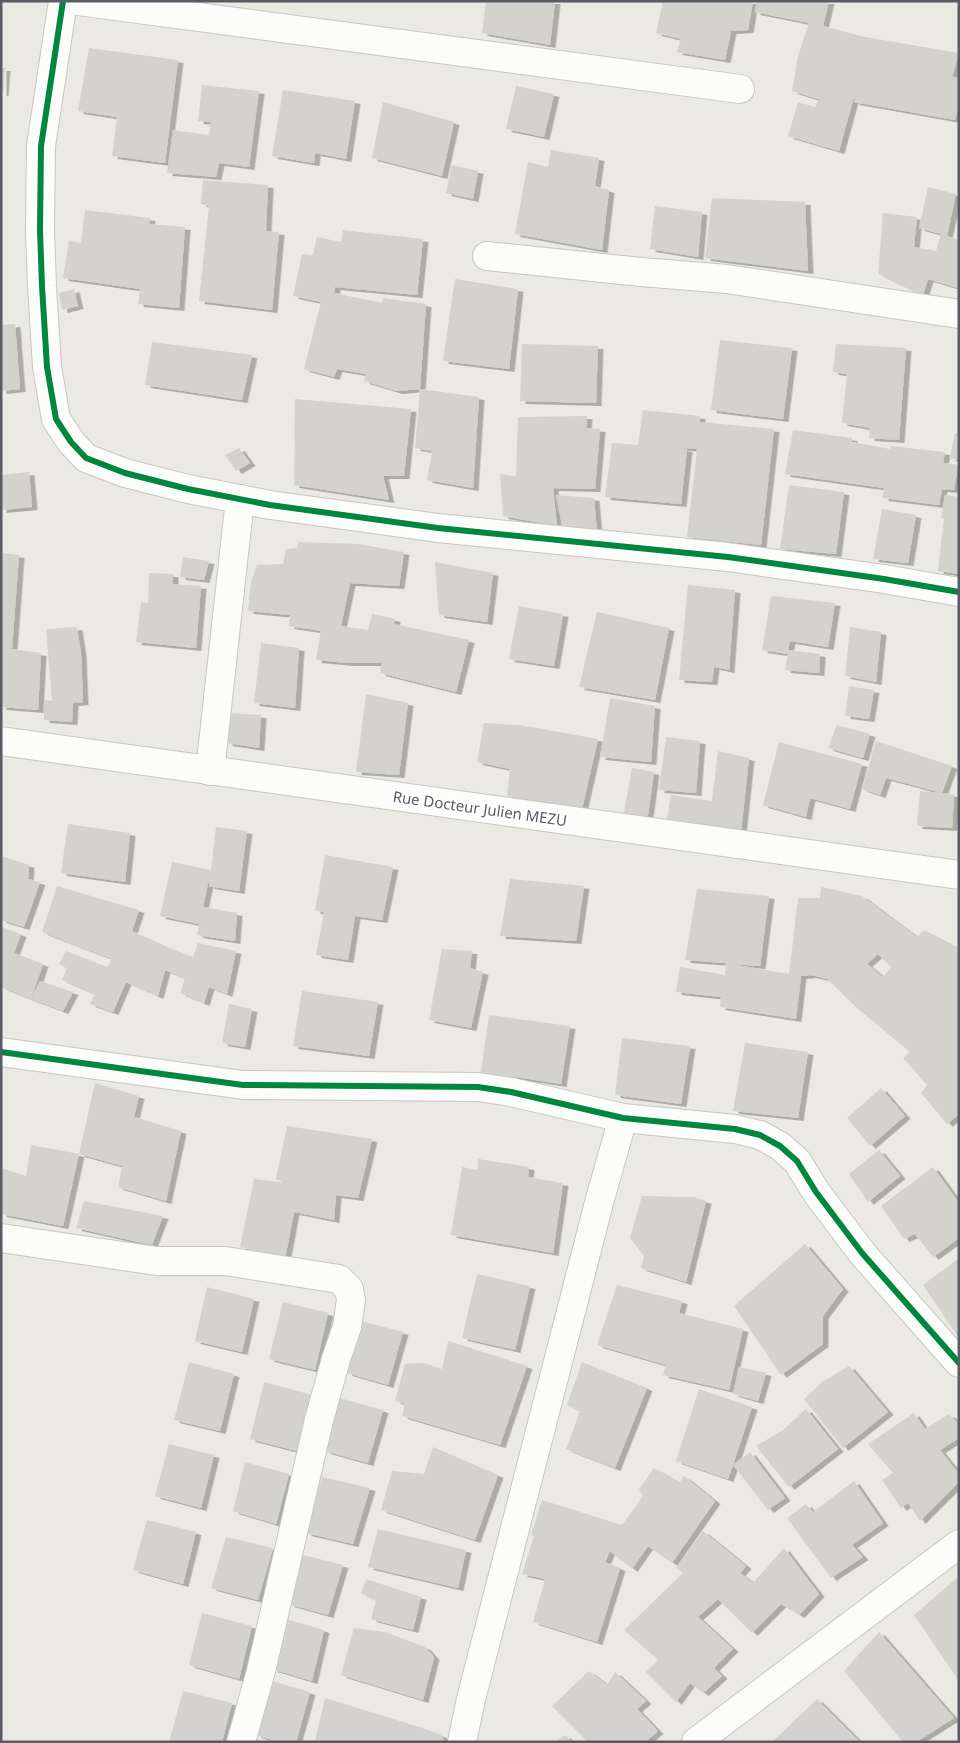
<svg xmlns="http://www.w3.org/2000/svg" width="960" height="1743" viewBox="0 0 960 1743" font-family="'Noto Sans',sans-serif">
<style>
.building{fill:#d3d2ce;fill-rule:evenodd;filter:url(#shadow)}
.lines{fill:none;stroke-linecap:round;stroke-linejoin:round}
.minor-casing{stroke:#c6c7c5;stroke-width:30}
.minor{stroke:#fcfcfb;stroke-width:28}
.cycleway-casing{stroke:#fff;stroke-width:9}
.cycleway{stroke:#00873e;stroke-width:6}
.labels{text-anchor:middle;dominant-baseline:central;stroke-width:4;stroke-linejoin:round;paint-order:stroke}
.street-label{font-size:15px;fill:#595c62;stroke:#fff}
</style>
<defs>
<filter id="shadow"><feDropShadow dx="5.5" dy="3" stdDeviation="0" flood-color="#0004"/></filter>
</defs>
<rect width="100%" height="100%" fill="#eae9e3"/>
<g class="building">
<polygon points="486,1 555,1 550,45 482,33"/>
<polygon points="663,1 753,1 748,30 731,31 725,60 677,52 681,39 656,33"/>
<polygon points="757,1 829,1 823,26 865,37 959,53 952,77 959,78 959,105 955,120 854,102 855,93 839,151 788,136 798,102 815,107 818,100 834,104 792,91 798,56 809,23 755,12"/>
<polygon points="89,48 178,60 165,163 112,156 117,117 78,111"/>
<polygon points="1,68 5,68 3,93 1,93"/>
<polygon points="202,85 259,91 249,167 219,163 216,177 167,173 173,130 209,135 211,122 198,121"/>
<polygon points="516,86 554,94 544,137 506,129"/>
<polygon points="283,90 355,101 346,159 315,153 314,163 272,156"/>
<polygon points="383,102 454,122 442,176 372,158"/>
<polygon points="551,150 599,158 595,186 609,190 602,250 515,234 528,162 548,167"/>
<polygon points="452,165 478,171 473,199 446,193"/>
<polygon points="203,180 268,185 266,231 279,232 272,310 199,301 209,206 201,204"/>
<polygon points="928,187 956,194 947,236 959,240 959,285 958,288 928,279 923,295 878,274 883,213 917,217 914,247 936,251 941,234 919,228"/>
<polygon points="712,198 805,202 808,271 705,258"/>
<polygon points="655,206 702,212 698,257 650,249"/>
<polygon points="85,210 150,218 149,224 185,227 179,308 138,304 140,289 63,278 69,241 81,243"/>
<polygon points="343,230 423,239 417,295 335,287 334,293 382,303 383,298 426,304 420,389 479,397 473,488 427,480 432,451 415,448 420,389 397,391 364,381 366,374 337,369 334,377 304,369 321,302 293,296 302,254 313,255 317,237 341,242"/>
<polygon points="455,279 518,289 509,369 443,361"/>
<polygon points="74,289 78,306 62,310 59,293"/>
<polygon points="15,324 20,389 1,391 1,325"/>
<polygon points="720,340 792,348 783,419 711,410"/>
<polygon points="152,342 252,355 242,400 145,385"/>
<polygon points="522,344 598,346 596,403 520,401"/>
<polygon points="836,344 906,348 899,440 869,438 870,428 842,423 847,374 833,372"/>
<polygon points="295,399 411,409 404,476 383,476 389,500 294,485"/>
<polygon points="643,410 700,416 700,422 774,429 761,545 687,537 697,449 675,447 687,449 681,504 605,497 612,443 638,445"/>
<polygon points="587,416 586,428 600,429 595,489 553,488 557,526 503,516 500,474 516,476 518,417"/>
<polygon points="793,430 852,438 852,442 890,449 890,446 945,452 943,463 958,465 954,490 942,489 939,505 883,498 884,488 785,474"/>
<polygon points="955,433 959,433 959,460 950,458"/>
<polygon points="239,448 250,463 236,471 225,455"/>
<polygon points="29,472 32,507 1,510 1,475"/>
<polygon points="789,485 844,492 836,554 780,549"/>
<polygon points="556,495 594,498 597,532 562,525"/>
<polygon points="945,495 959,497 959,574 938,571 944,518 941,518"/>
<polygon points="882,509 916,515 908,563 873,559"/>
<polygon points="299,542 358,544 404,552 399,586 350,583 341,626 368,630 372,614 395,619 394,624 469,640 456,692 380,673 382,663 348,663 316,660 321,631 289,626 290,615 248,611 251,582 257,565 283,564 286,549 297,548"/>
<polygon points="1,553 19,555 12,649 41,653 38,710 1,707"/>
<polygon points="183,557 209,561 204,580 180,577"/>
<polygon points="435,562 493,573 487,622 439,615"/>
<polygon points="149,573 173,574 173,584 201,586 196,648 136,642 141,602 148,603"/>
<polygon points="688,585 735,590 729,670 714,667 712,682 679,680"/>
<polygon points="771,596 835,603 828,647 790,641 788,650 820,654 819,673 785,670 788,654 762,650"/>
<polygon points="519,606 563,614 554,666 509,659"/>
<polygon points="597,612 669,628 655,700 579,687"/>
<polygon points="77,627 81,653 83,702 73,703 72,722 44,720 44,700 52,701 46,629"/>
<polygon points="850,627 881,632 876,682 845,676"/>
<polygon points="261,643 299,648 295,708 254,703"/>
<polygon points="849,686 874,690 869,719 845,716"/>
<polygon points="366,694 408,703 399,775 356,772"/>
<polygon points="610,698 655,706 651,762 600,757"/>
<polygon points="231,713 261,715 259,748 227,743"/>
<polygon points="484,723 520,725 598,739 582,809 507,796 510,769 477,762"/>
<polygon points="837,725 870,734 863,758 828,748"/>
<polygon points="666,737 700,741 696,793 659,790"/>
<polygon points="876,741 952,766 942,793 886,778 880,795 862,789"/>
<polygon points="779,742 862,764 850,809 810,798 806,817 763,805"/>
<polygon points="718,751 749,758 741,832 666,825 671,795 712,801"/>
<polygon points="632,768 654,772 647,822 623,818"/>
<polygon points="920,791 954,794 952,828 917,826"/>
<polygon points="68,824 130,833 125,882 61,873"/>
<polygon points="216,827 247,831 239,891 209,886 210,874 203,907 237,913 235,941 197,935 199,924 160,916 172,862 211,870"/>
<polygon points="325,855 393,867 382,920 355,916 348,960 316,955 324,912 315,911"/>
<polygon points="1,856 29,865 28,879 40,882 24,927 1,920"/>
<polygon points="510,879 584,886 576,941 500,936"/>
<polygon points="57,886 139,910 132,931 172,949 193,957 198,943 236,951 227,994 209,987 204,1003 180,993 185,978 165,970 158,996 126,982 113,1012 90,1004 95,994 62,980 67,968 59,964 66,951 107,967 112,959 42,932"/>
<path d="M821,887l41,9 55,41 7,-7 35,18v166l-12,10 -26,-31 6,-8 -24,-27 7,-6 -54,-45 -29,-28 -16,-4 -10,1 -5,43 -76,-12 1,-10 -45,-5 4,-25 45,8 1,-12 -41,-3 12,-71 72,7 -9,70 -30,-2 59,10 9,-76h22zM878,954l13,13 -8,10 -16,-13z"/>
<polygon points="1,927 21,934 14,953 43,964 31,999 40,981 73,992 63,1011 31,999 1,987"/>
<polygon points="442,949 472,951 470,968 483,972 471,1028 429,1020"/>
<polygon points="302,991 378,1002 369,1056 293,1046"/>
<polygon points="229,1004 252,1009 245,1047 222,1043"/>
<polygon points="489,1015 570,1026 561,1084 516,1077 512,1091 479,1087"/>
<polygon points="622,1038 690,1046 681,1104 615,1095"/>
<polygon points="745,1043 808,1052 798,1118 733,1111"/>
<polygon points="95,1083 139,1096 134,1117 181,1131 166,1201 118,1187 122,1166 79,1154"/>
<polygon points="881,1088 905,1116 870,1146 847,1118"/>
<polygon points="287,1126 372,1139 358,1198 336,1195 334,1220 294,1212 285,1259 240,1247 254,1179 287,1183 276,1179"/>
<polygon points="31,1145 79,1154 63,1226 1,1214 1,1168 26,1176"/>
<polygon points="879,1150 900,1176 868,1202 849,1174"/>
<polygon points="478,1159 529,1167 528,1177 563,1183 553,1253 451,1235 462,1167 478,1170"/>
<polygon points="933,1167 959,1203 959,1238 933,1257 915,1234 904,1239 881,1206"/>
<polygon points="642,1196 694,1197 706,1201 686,1282 641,1268 644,1256 630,1238"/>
<polygon points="84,1201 163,1216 152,1245 76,1228"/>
<polygon points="805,1244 843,1289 823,1316 823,1344 781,1375 734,1306"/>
<polygon points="959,1258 959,1338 923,1285"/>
<polygon points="477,1274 530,1286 515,1350 462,1338"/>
<polygon points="617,1285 682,1301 679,1313 743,1329 729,1390 663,1375 666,1365 597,1345"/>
<polygon points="207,1287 254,1299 242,1352 195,1341"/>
<polygon points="283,1302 328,1313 315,1370 269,1359"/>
<polygon points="361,1321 403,1332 388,1385 347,1373"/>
<polygon points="448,1341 527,1366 500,1445 402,1416 405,1404 395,1401 405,1364 424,1363 442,1369"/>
<polygon points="189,1362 234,1374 220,1431 174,1420"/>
<polygon points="582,1362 647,1388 615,1468 566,1449 580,1411 567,1405"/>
<polygon points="849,1366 888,1412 843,1448 804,1399 822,1382"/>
<polygon points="739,1367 766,1373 758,1401 733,1394"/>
<polygon points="264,1382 312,1395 297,1451 250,1439"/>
<polygon points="699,1389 752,1407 733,1465 750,1452 785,1498 768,1510 733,1465 728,1479 676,1461"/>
<polygon points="340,1398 383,1410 368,1463 325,1451"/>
<polygon points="806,1409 838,1449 789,1487 756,1446 783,1430"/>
<polygon points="914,1413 925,1429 949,1414 959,1424 959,1438 940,1450 959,1474 959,1482 920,1521 908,1503 901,1508 882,1480 893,1473 868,1444"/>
<polygon points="169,1444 214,1455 201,1508 155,1496"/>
<polygon points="433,1447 498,1475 475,1540 381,1510 392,1471 424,1474"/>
<polygon points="245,1462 289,1474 276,1524 233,1511"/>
<polygon points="654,1468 680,1482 684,1476 715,1501 672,1563 648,1546 632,1569 610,1551 605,1562 592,1557 620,1568 597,1642 533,1622 545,1579 522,1574 534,1536 531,1535 542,1500 622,1525 643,1496 639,1489"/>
<polygon points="322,1477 370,1488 353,1544 306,1533"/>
<polygon points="854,1481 883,1523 852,1545 863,1557 831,1578 787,1518 806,1504 813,1512"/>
<polygon points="147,1520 196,1532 183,1584 133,1570"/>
<polygon points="378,1529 466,1550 458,1588 368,1567"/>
<polygon points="703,1531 746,1566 740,1573 753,1583 784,1548 819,1594 799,1615 781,1604 752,1633 718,1599 698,1617 733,1649 714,1668 722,1676 703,1693 690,1683 676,1702 646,1672 658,1660 624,1630 683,1573 676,1568"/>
<polygon points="226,1537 273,1548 258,1600 211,1588"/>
<polygon points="303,1555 343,1565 328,1615 289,1604"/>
<polygon points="959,1576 959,1681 914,1615"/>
<polygon points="366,1579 421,1597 413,1630 371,1619 376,1601 361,1593"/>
<polygon points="202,1613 252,1626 239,1679 189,1665"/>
<polygon points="286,1619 324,1630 312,1681 272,1669"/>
<polygon points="354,1628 385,1632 425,1647 434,1657 423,1700 341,1675"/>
<polygon points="879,1632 954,1718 916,1742 903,1742 844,1671"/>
<polygon points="589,1671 607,1685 615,1672 646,1701 637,1709 658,1731 645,1742 588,1742 552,1706"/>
<polygon points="272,1681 310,1692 296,1742 279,1742 256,1735"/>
<polygon points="183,1691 232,1703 222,1742 169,1742"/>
<polygon points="325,1698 426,1729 441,1735 445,1742 315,1741"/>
<polygon points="817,1699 860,1742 772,1742"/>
<polygon points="565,1735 571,1742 556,1742"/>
</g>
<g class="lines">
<defs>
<g id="minor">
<polyline points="63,1 41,146 40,230 42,286 47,367 56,419 71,442 86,458 125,473 188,489 270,505 438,528 728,557 884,579 959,592"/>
<polyline points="78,1 740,89"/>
<polyline points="487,256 641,272 727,279 959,314"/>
<polyline points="1,741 959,875"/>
<polyline points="210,771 240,499"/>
<polyline points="1,1052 243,1085 478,1087 511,1092 623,1118 735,1129 760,1135 780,1146 797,1161 816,1192 862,1253 959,1363"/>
<polyline points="1,1238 157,1261 225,1261 339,1279 349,1289 351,1300 347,1327 336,1359 319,1420 261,1671 241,1742"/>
<polyline points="462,1742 471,1699 600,1199 623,1118"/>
<polyline points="696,1742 959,1544"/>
</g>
</defs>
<use href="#minor" class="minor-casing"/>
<use href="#minor" class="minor"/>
<defs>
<g id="cycleway">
<polyline points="63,1 41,146 40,230 42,286 47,367 56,419 71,442 86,458 125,473 188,489 270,505 438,528 728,557 884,579 959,592"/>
<polyline points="1,1052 243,1085 478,1087 511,1092 623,1118 735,1129 760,1135 780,1146 797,1161 816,1192 862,1253 959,1363"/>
</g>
</defs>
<use href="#cycleway" class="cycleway-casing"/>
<use href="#cycleway" class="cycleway"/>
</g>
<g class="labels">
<g class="street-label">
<text transform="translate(480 808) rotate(8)">Rue Docteur Julien MEZU</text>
</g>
</g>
<rect width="960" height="1743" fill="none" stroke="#595c62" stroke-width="5"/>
</svg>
